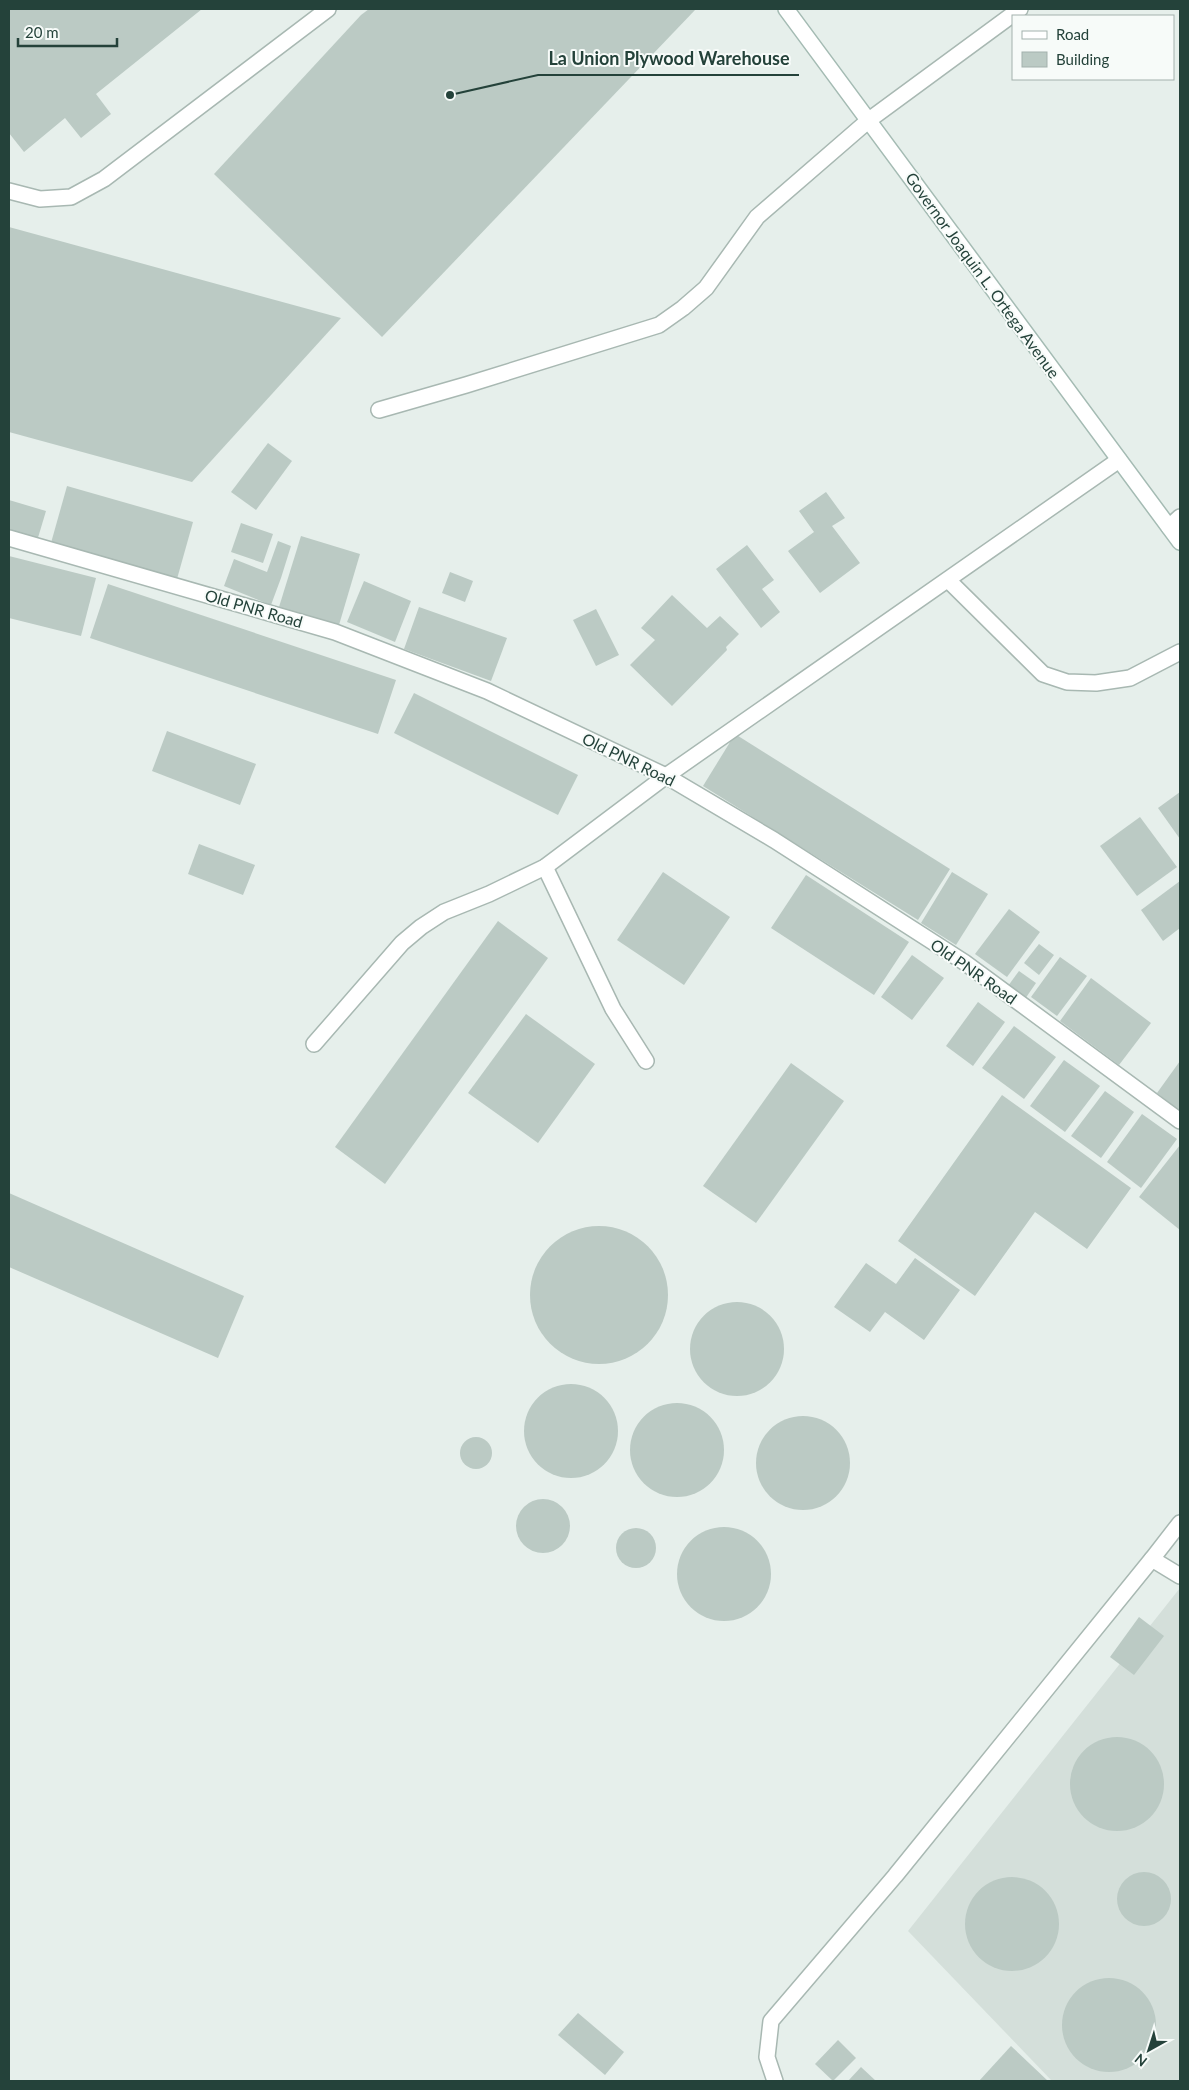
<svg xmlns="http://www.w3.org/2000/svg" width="1189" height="2090" viewBox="0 0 1189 2090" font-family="Lato,sans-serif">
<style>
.built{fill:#d4dfda}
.building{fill:#bbcac4}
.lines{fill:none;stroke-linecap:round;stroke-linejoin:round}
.lane-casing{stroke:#a8b8b2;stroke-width:18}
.street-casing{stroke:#a8b8b2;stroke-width:18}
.secondary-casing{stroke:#a4bbb3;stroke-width:18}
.lane{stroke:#fff;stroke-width:15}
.street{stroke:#fff;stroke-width:15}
.secondary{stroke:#fff;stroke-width:15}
.labels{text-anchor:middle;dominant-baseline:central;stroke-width:4;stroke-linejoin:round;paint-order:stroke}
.street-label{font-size:16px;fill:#24423a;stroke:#f7fbf9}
.leader{fill:none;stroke:#24423a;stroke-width:2}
.callout-dot{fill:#24423a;stroke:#f7fbf9;stroke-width:2}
.callout-label{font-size:18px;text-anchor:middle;font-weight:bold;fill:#24423a;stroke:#f7fbf9;stroke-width:4;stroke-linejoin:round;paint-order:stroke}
</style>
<rect width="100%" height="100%" fill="#e6efeb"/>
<polygon class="built" points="1180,1588 1180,2081 1052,2081 908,1931"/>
<g class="building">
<polygon points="9,9 202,9 96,94 111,114 81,138 65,118 24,152 9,133"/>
<polygon points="369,9 696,9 382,337 214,174 361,15"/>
<polygon points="9,227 341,318 192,482 9,432"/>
<polygon points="268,443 292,461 256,510 231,492"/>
<polygon points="67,486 193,522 177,579 51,543"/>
<polygon points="826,492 845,518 832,526 860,563 820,593 788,551 814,532 799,511"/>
<polygon points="9,500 46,511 37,541 9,532"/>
<polygon points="241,523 273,534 263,563 231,552"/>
<polygon points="301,536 360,554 339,625 279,607"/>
<polygon points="278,541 291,546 281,578 271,605 224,586 234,559 267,572"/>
<polygon points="747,545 774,580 762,589 780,612 761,628 716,569"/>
<polygon points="9,556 96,578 81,636 9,618"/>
<polygon points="450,572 473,581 465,602 442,593"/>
<polygon points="364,581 411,601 395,642 347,622"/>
<polygon points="108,584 396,680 378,734 90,638"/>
<polygon points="672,595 707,628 720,616 739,634 726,647 727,650 672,706 630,665 655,640 641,628"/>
<polygon points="419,607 507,638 491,681 404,649"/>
<polygon points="596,609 619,655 596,666 573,620"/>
<polygon points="414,693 578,775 558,815 394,733"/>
<polygon points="167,731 256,764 240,805 152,771"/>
<polygon points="735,734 950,869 918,920 703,786"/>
<polygon points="1180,792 1180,839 1158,808"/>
<polygon points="1140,817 1177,867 1137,896 1100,846"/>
<polygon points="199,844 255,865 243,895 188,874"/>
<polygon points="663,872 730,917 684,985 617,940"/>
<polygon points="952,872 988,894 956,945 921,923"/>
<polygon points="806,875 909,942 874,995 771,928"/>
<polygon points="1180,881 1180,928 1163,941 1141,910"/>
<polygon points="1009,909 1040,932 1007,977 975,954"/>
<polygon points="498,921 548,958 385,1184 335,1147"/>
<polygon points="1039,944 1054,955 1039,975 1024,963"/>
<polygon points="912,955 944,978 912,1020 881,997"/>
<polygon points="1060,957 1087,976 1057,1016 1031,997"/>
<polygon points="1019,971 1036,983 1025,999 1008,986"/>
<polygon points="1091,978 1151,1023 1119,1065 1060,1021"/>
<polygon points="978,1002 1005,1022 973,1066 946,1046"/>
<polygon points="526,1014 595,1064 538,1143 468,1093"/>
<polygon points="1014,1026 1056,1057 1024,1099 982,1068"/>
<polygon points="1064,1060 1100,1086 1065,1132 1030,1106"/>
<polygon points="1180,1061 1180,1111 1157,1093"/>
<polygon points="791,1063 844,1101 756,1223 703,1186"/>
<polygon points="1105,1091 1134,1112 1101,1158 1071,1136"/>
<polygon points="1002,1095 1131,1188 1087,1249 1035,1212 975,1296 898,1241"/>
<polygon points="1142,1114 1177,1139 1141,1188 1107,1162"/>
<polygon points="1180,1145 1180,1230 1139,1197"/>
<polygon points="9,1193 244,1296 218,1358 9,1267"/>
<circle cx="599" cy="1295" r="69"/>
<polygon points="915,1258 960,1290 924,1340 885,1312 870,1332 834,1307 866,1263 896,1284"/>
<circle cx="737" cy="1349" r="47"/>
<circle cx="571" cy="1431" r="47"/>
<circle cx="677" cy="1450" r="47"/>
<circle cx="803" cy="1463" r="47"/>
<circle cx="476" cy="1453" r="16"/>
<circle cx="543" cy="1526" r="27"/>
<circle cx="724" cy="1574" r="47"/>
<circle cx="636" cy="1548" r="20"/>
<polygon points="1139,1617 1164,1636 1134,1675 1110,1657"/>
<circle cx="1117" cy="1784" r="47"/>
<circle cx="1144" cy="1899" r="27"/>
<circle cx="1012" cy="1924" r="47"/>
<circle cx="1109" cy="2025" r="47"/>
<polygon points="578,2013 624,2052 605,2075 558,2035"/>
<polygon points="838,2040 856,2058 833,2081 815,2064"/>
<polygon points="1011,2046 1048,2081 979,2081"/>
<polygon points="861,2067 876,2081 848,2081"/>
</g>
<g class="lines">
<defs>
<g id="lane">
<polyline points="9,191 40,199 71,197 104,179 328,9"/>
<polyline points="379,410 466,385 659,325 683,308 706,288 757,217 869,120"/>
<polyline points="545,867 613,1009 646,1061"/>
<polyline points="314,1044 402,943 421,927 444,912 489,894 545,867 666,776"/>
<polyline points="1180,1523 1152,1559 1180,1576"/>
<polyline points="775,2081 767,2057 771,2021 895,1876 1152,1559"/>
</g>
<g id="street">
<polyline points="869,120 1020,9"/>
<polyline points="1169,527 1180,517"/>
<polyline points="9,538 335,632 487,691 666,776 774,840 964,962 1180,1121"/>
<polyline points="948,580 1043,674 1067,682 1096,683 1130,678 1180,652"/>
<polyline points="666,776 1119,460"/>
</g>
<polyline id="secondary" points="786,9 1180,542"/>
</defs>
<use href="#lane" class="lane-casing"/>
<use href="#street" class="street-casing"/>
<use href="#secondary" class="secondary-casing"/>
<use href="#lane" class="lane"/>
<use href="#street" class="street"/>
<use href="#secondary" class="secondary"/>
</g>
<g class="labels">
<g class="street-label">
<text transform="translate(983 275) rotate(54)">Governor Joaquin L. Ortega Avenue</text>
<text transform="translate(254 608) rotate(16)">Old PNR Road</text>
<text transform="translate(629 759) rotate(26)">Old PNR Road</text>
<text transform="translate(974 971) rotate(35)">Old PNR Road</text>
</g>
</g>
<path class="leader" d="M450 95L538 75H799"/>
<circle class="callout-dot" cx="450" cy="95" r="5"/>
<g class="callout-label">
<text x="669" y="65">La Union Plywood Warehouse</text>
</g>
<rect width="1189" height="2090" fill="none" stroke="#24423a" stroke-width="20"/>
<rect x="1012" y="15" width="162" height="65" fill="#f7fbf9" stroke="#a3b1ad"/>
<rect x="1022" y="31" width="25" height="8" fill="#ffffff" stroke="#a3b1ad"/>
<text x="1056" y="40" font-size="15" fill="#24423a">Road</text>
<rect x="1022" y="52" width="25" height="15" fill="#bbcac4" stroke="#a3b1ad"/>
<text x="1056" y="65" font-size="15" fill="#24423a">Building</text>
<g transform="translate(1149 2050) rotate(219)" stroke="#f7fbf9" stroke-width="4" paint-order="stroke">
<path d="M0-4L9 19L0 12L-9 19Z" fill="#24423a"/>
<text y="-8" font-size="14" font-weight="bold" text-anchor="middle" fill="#24423a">N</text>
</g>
<path d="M18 38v8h99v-8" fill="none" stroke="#24423a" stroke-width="2.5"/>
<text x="25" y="38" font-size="15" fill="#24423a" stroke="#f7fbf9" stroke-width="4" paint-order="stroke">20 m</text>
</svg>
